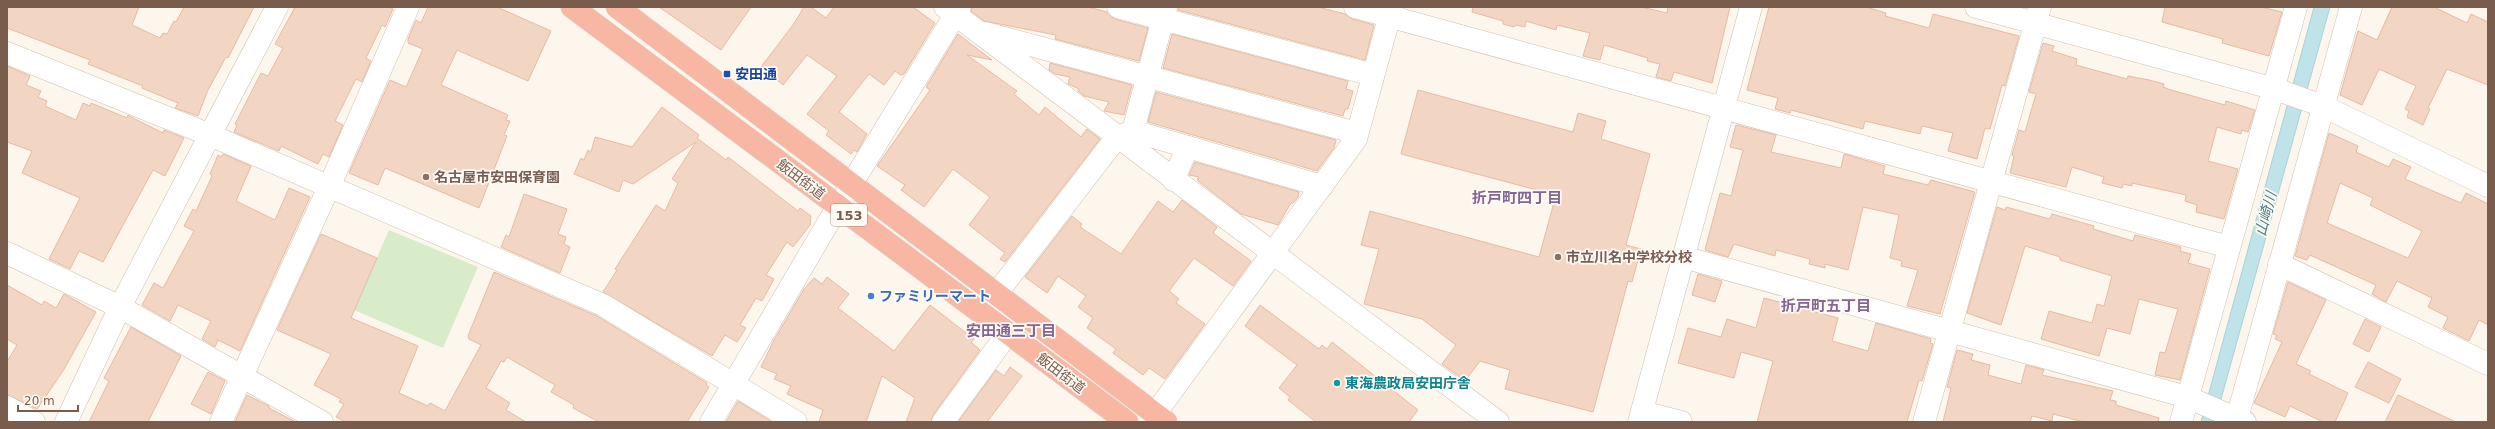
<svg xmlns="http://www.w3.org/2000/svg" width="2495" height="429" viewBox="0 0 2495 429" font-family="'DejaVu Sans','Noto Sans JP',sans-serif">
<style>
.green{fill:#d8ecc9}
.water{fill:#bfe3e8;stroke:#a5d3da}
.building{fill:#f3d5c3;stroke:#e6bba3;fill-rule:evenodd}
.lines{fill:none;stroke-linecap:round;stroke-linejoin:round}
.minor-casing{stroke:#d1beb0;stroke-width:23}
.highway-casing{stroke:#dad1cd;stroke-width:23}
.minor{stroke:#fff;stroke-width:22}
.highway{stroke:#f7b7a3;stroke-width:22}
.transit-dot{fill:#1a4fb4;stroke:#fffaf3;stroke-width:1.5}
.education-dot{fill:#8d6e63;stroke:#fffaf3;stroke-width:1.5}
.shop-dot{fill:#3f7fe0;stroke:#fffaf3;stroke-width:1.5}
.culture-dot{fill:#0f9aa8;stroke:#fffaf3;stroke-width:1.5}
.labels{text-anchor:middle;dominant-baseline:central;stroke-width:3.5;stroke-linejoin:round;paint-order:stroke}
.shield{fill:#fffaf3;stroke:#a28b7f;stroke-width:1}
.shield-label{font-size:13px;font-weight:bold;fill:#7a5c4d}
.transit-label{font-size:14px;font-weight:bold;fill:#164399;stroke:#fffaf3;text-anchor:start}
.education-label{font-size:14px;font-weight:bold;fill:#785e54;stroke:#fffaf3;text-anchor:start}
.street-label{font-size:14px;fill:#7a5c4d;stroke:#fffaf3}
.shop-label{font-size:14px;font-weight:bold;fill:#366cbe;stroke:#fffaf3;text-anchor:start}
.culture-label{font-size:14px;font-weight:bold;fill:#0d838f;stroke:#fffaf3;text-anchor:start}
.neighbourhood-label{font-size:15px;font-weight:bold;fill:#846695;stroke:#fffaf3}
.water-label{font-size:15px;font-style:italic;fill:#437c86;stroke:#fffaf3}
</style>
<rect width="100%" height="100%" fill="#fdf6ec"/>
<polygon class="green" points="389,230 478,267 443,348 354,310"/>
<polygon class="water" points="2314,7 2330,7 2221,399 2217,422 2201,422"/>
<g class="building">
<polygon points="7,7 139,7 132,25 160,38 163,33 167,34 174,21 176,22 184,7 254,7 228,58 226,57 208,90 198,116 175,108 178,103 142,88 143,86 88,64 90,60 7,28"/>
<polygon points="295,7 390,7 393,9 385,27 382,25 366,58 371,61 362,82 356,79 335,121 343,125 329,157 323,154 318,164 281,146 279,151 234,132 237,125 235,124 261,73 268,76 283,48 275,44"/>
<polygon points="428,7 497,7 551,31 528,81 457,50 441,85 508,115 506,120 510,121 504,135 507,136 479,208 385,168 378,185 349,173 390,80 406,87 423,49 408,43 408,39 416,20 421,23"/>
<polygon points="659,7 751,7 721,50"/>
<polygon points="804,7 811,7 826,18 834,7 913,7 935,23 904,74 901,75 895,71 884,85 869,74 839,112 867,134 857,152 854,150 851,154 826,135 829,131 807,114 837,76 807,55 783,85 761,67 793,25"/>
<polygon points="972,7 1088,7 1107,12 1115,19 1148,28 1139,61 1055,39 1056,35 984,21 971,11"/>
<polygon points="1178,7 1318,7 1345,14 1352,19 1374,25 1365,60 1178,10"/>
<polygon points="1473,7 1641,7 1667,13 1668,7 1730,7 1712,83 1674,72 1671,81 1656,77 1660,64 1647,61 1648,58 1604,45 1600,60 1583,56 1590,33 1557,25 1556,30 1526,21 1525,27 1516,25 1514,27 1503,24 1503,21 1472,12"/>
<polygon points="1769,7 1866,7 1886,13 1885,16 1929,28 1933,14 2019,36 2005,86 2002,85 1990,129 1985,128 1977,159 1948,151 1953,133 1922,126 1920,134 1865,121 1863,129 1791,110 1790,113 1775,109 1778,98 1747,90"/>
<polygon points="2165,7 2261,7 2282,12 2269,56 2222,43 2223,39 2162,22"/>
<polygon points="2392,7 2434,7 2467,23 2471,14 2488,22 2488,85 2447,69 2428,108 2430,109 2423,125 2407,117 2409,111 2405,109 2416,86 2379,69 2362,105 2340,95 2358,31 2377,40"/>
<polygon points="958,34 992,60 967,55 1017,91 1014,94 1039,115 1045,107 1081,137 1087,129 1100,139 1005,262 1000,259 1005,253 969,225 990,197 953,169 924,207 901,190 905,185 877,166 930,90 926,87"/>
<polygon points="1172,34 1348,81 1346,89 1353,91 1348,109 1345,109 1343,116 1163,68"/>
<polygon points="2043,43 2054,46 2052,51 2077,59 2076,65 2127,79 2128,76 2149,80 2164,84 2163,87 2171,90 2225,105 2226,101 2255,110 2248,132 2242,130 2241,134 2217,127 2208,161 2238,169 2224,219 2196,212 2197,205 2185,201 2186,195 2132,183 2132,186 2123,184 2122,188 2102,183 2104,177 2072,167 2066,187 2010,173 2014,156 2012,155 2019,130 2025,132 2036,94 2029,92"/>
<polygon points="1050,63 1132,85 1124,115 1104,111 1109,102 1084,96 1078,91 1079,89 1068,84 1070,77 1055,74 1049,70"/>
<polygon points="7,66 30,76 26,85 41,91 38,97 47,101 45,106 76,120 83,103 90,106 91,103 127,118 128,115 131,117 163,133 164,130 184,138 165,176 153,170 103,262 79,251 70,269 49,259 80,198 22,173 32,151 7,142"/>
<polygon points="1418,90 1573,132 1578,113 1606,121 1601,139 1650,154 1626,245 1641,249 1632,282 1628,281 1593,412 1505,389 1510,370 1480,361 1465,381 1442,364 1456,345 1422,319 1364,304 1379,249 1361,245 1370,211 1539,257 1556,195 1401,154"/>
<polygon points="1156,92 1336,140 1334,148 1317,171 1148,122"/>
<polygon points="662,107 699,135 697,138 726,160 728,157 798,211 800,208 811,216 810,225 793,247 787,242 766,275 774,279 762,301 756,298 740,325 746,328 737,342 725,335 712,356 603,292 617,270 615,269 656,205 665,211 678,183 672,179 696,142 633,184 623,180 619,192 574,174 581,158 584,160 588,150 591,152 595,137 632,147"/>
<polygon points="1736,125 1776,135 1771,152 1841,168 1844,154 1885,166 1883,174 1928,185 1931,180 1975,192 1940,314 1907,306 1918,270 1901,266 1902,261 1890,258 1899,215 1863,207 1848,270 1825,264 1825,268 1809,264 1810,259 1776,250 1775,256 1734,244 1728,257 1705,250 1720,193 1731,196 1743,150 1730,147"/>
<path d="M2329,133l29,13 -2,6 33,15 4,-8 18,8 -6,12 56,24 5,-10 22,11v121l-9,-5 -10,21 -26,-13 5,-11 -20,-10 4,-9 -35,-17 -11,21 -14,-8 4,-9 -66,-30 -3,5 -12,-4zM2340,183l33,15 -3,7 52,26 -14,27 -81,-35z"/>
<polygon points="223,154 251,166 236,201 275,220 289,188 310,197 240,351 218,340 215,347 202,339 211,321 178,305 170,321 142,305 154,283 163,288 194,231 184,226 193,209 196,211 212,176 210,174 218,155 221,157"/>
<polygon points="1195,162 1299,192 1298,197 1293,203 1291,203 1278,225 1241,214 1197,180 1199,177 1189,175"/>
<polygon points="524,194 567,209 558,234 566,237 564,244 570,247 560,273 501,247 506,235 509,237"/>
<polygon points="1182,200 1217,227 1213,233 1251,261 1233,286 1194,258 1169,291 1179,299 1176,303 1205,324 1165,379 1149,368 1143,375 1113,353 1116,349 1087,328 1093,318 1078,307 1086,296 1058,276 1047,293 1025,277 1072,216 1082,224 1080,227 1121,254 1158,201 1173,212"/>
<polygon points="1997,207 2005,210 2006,207 2050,219 2052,214 2094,226 2093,229 2133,241 2135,235 2181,247 2180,251 2191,254 2188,263 2210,269 2180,380 2155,375 2160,352 2165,353 2178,309 2139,299 2130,334 2107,328 2099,356 2041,339 2049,311 2092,323 2097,304 2104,306 2112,276 2060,260 2060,257 2054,255 2025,246 2001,325 1967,313"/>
<polygon points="321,234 377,258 351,318 418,346 399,393 428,406 430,403 445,411 481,345 469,339 468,336 494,272 597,316 707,383 706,385 709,387 687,422 599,422 573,408 574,405 551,392 555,385 507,357 504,362 501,361 486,388 510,403 506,410 526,422 346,422 336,417 344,404 339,402 341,399 314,385 331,354 277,330"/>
<polygon points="1698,274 1722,281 1715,302 1692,295"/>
<polygon points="827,277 849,294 838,308 894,351 930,305 974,339 971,342 980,350 933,415 931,422 906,422 915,398 882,376 866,422 819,422 823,410 787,394 791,386 774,379 777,374 761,367 774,340 804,289 814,278 822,284"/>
<polygon points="2288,282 2326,300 2296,364 2311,371 2309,374 2348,393 2335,422 2323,422 2290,406 2285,417 2254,403 2282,342 2275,339 2277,335 2273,334"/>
<polygon points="7,285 42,305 44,301 56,308 64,294 96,312 63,371 37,409 7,395 7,362 17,345 7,339"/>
<polygon points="1764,298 1838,318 1832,341 1868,351 1876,323 1931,339 1930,343 1933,344 1922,381 1919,380 1907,422 1757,422 1773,361 1741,352 1734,378 1678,363 1688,328 1721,337 1727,319 1756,328"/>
<polygon points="1260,305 1319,349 1322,345 1327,349 1332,342 1418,410 1409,422 1316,422 1288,400 1290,397 1279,388 1297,365 1245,326"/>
<polygon points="2365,319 2381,327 2369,352 2353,344"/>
<polygon points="131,327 181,356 148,422 89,422 109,381 104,378"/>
<polygon points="1957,350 1973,354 1971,360 1990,365 1988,375 2021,384 2026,365 2044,370 2042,375 2113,391 2110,400 2116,401 2116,405 2159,418 2158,422 2084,422 2053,414 2052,421 2032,416 2030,422 1943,422 1951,388 1947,387"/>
<polygon points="2368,362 2401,379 2389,403 2355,387"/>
<polygon points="1010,367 1022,376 987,422 958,422 996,370 1004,376"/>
<polygon points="208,372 225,381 211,414 191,404"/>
<polygon points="247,395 269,406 269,408 296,422 235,422"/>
<polygon points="2398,395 2456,422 2385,422"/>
<polygon points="738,401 772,422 726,422"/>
</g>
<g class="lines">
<defs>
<g id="minor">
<polyline points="945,7 1498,422"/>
<polyline points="1118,7 1373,75"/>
<polyline points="1355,7 2229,247"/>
<polyline points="1976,7 2275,89 2323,106 2488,186"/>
<polyline points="986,33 1357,133"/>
<polyline points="7,53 210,135 603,305 796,422"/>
<polyline points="1133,131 1166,7"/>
<polyline points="1173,180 1188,147"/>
<polyline points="7,253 120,307 322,422"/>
<polyline points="1683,257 2187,397 2245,422"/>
<polyline points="2279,264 2488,364"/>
<polyline points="997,293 1117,137 1133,131 1322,186"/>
<polyline points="7,407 34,422"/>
<polyline points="1642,412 1681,422"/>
<polyline points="1155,414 1356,139 1392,7"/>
<polyline points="66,422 120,307 277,7"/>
<polyline points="221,422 329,187 408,7"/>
<polyline points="711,422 838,206 960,7"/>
<polyline points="943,422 1008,333"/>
<polyline points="1639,422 1751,7"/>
<polyline points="1924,422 2040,7"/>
<polyline points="2181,422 2296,7"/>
<polyline points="2236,422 2351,7"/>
</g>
<g id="highway">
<polyline points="572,7 1127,422"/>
<polyline points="617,7 1166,422"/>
</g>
</defs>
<use href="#minor" class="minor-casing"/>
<use href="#highway" class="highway-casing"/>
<use href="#minor" class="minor"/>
<use href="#highway" class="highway"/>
</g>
<rect class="transit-dot" x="723" y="70" width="8" height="8" rx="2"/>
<g class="education-dot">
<circle cx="426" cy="177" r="4"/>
<circle cx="1558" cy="257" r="4"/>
</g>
<circle class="shop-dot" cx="871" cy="296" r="4"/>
<circle class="culture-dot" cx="1337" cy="383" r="4"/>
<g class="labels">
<rect class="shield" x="831" y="204" width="36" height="22" rx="3"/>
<g class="shield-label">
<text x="849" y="215">153</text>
</g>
<g class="transit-label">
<text x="735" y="74">安田通</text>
</g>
<g class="education-label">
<text x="434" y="177">名古屋市安田保育園</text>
<text x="1566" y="257">市立川名中学校分校</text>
</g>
<g class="street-label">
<text transform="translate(801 179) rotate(37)">飯田街道</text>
<text transform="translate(1061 373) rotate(37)">飯田街道</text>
</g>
<g class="shop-label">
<text x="879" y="296">ファミリーマート</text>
</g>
<g class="culture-label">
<text x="1345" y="383">東海農政局安田庁舎</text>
</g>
<g class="neighbourhood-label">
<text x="1517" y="198">折戸町四丁目</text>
<text x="1826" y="306">折戸町五丁目</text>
<text x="1011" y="331">安田通三丁目</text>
</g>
<g class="water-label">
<text transform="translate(2266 214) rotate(-75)">山崎川</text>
</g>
</g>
<rect width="2495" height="429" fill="none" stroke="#7a5c4d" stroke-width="16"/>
<path d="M18 405v6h60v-6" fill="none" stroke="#7a5c4d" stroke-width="2"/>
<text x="24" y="405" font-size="12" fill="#7a5c4d" stroke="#fffaf3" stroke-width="3" paint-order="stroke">20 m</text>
</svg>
